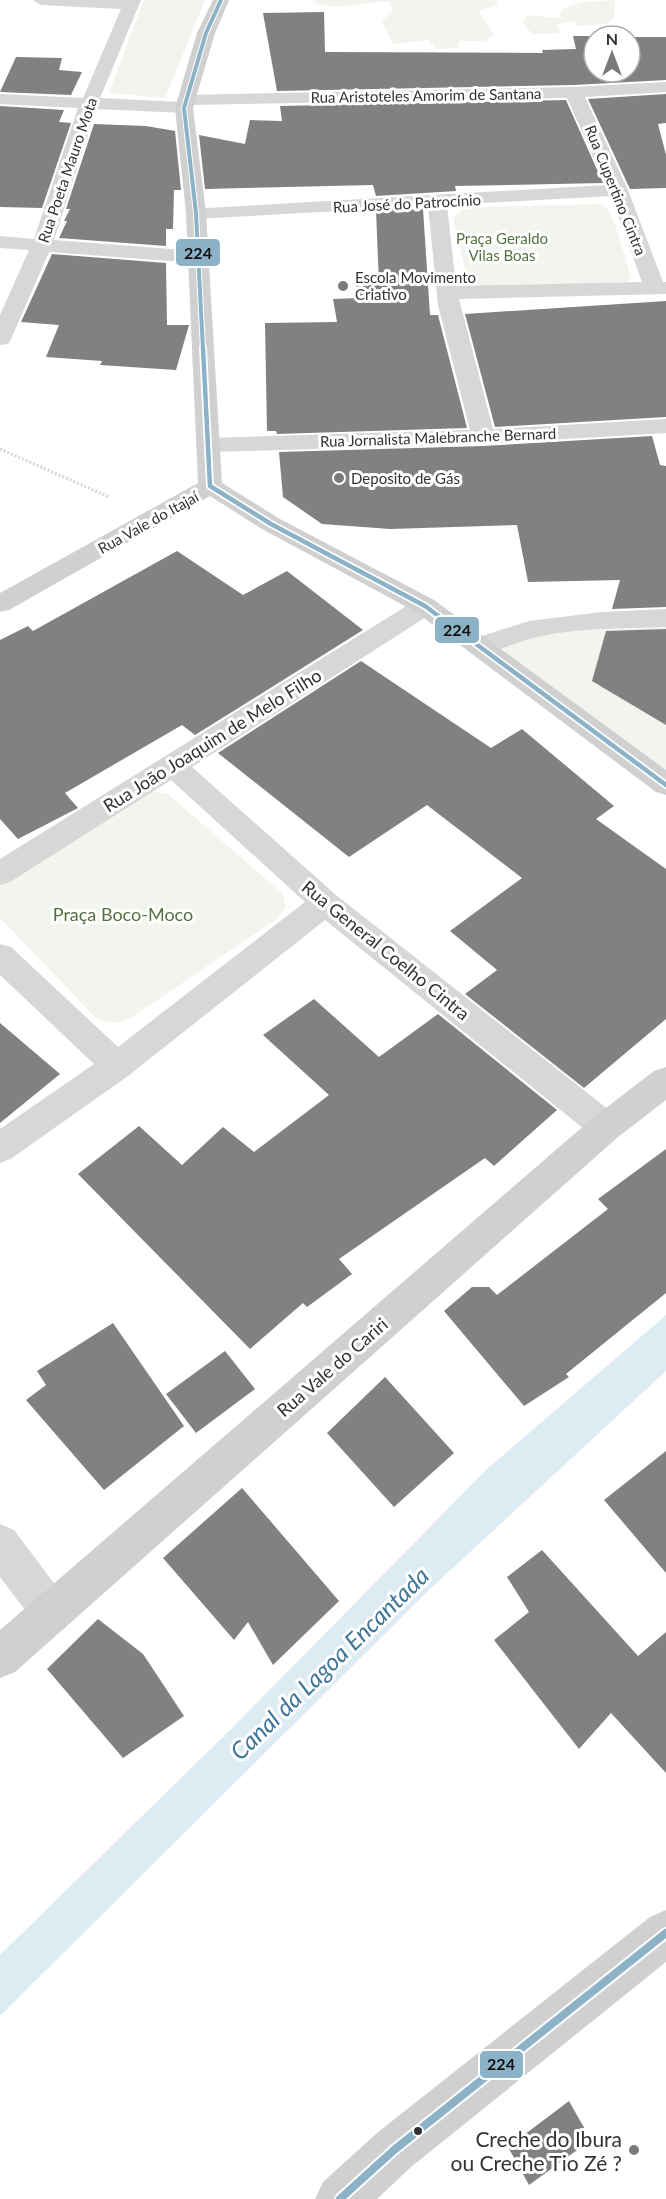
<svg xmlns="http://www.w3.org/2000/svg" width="666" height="2199" viewBox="0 0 666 2199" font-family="Lato,sans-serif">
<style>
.green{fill:#f1f5ed}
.water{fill:#ddebf3}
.building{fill:#818181}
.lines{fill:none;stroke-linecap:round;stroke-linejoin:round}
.path{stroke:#d6d6d6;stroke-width:3;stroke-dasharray:2 2;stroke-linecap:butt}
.street{fill:#d7d7d7;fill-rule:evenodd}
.secondary{fill:#d0d0d0;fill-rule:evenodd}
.bus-1-far2-casing{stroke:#fff;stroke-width:6}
.bus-1-far1-casing{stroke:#fff;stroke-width:8}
.bus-1-casing{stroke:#fff;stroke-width:12}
.bus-1-far2{stroke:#8bb2c6;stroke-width:4}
.bus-1-far1{stroke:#8bb2c6;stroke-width:4.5}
.bus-1{stroke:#8bb2c6;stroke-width:8}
.poi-dot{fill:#7a7a7a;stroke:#fff;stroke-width:2}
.bus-dot{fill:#333;stroke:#fff;stroke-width:2}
.labels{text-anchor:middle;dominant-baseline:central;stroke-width:6;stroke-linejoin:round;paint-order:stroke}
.far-street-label{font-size:15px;fill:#333;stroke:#fff}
.far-park-label{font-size:15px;fill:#56703f;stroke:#fff}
.far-poi-label{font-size:15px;fill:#333;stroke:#fff;text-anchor:start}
.street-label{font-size:18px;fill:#333;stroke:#fff}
.park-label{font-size:18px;fill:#56703f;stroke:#fff}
.near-poi-label{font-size:21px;fill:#333;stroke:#fff;text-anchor:end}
.near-water-label{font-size:24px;font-style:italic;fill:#3f7597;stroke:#fff}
.line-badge{stroke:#fff;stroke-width:2}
.pale-badge-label{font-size:16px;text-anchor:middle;font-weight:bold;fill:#111}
</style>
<rect width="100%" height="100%" fill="#fff"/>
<g class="green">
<polygon points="144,0 205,0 165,98 109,93"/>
<polygon points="313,0 497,0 497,5 479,11 494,35 484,41 459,41 459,48 437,49 428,40 393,44 382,21 393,10 389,1 335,7 315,3"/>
<polygon points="615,0 614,17 607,24 577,26 574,21 555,25 563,33 532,34 523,23 526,15 559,18 562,9 581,2"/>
<path d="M602,204c12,6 25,60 29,75l-3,3 -132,5 -23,-3 -6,-7 -14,-59 9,-8 14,-3z"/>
<polygon points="666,616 666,795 474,651 597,618"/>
<path d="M150,791l18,3 115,100 3,14 -9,11 -148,100c-11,4 -23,5 -34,-2l-95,-99v-36z"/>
</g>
<polygon class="water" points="666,1315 666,1371 429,1590 0,2016 0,1955 232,1728 486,1470"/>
<g class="building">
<polygon points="324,12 325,52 543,53 542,50 576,49 573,36 594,36 594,72 630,72 630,37 666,37 666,80 574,85 277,91 263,13"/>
<polygon points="16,57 62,58 59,70 82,72 71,95 0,92"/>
<polygon points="666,94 666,123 658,124 666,155 666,188 630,189 588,99"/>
<polygon points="566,100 603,183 455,186 456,191 376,196 373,185 205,189 199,135 245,144 250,120 282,121 280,106"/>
<polygon points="0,106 64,110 59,122 71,123 42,208 0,207"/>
<polygon points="94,124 146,126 175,131 181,190 174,190 173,229 166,229 166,246 59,238 67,221 64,221 70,209 66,209"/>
<polygon points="423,209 430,315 438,315 467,428 277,434 276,431 267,431 265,323 337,322 333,299 358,298 356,284 379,283 376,211"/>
<polygon points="52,254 166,263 167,325 189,325 176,370 100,365 102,361 46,357 59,325 21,322"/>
<polygon points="666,301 666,417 495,427 465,314"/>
<polygon points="652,436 660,465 666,466 666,607 612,609 620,580 528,582 517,525 390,529 322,524 283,497 279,452 483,446"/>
<polygon points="177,551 243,595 287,571 363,630 195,735 182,725 65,793 78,808 18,839 0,819 0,640 28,626 33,631"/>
<polygon points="666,629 666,725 592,681 606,631"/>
<polygon points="361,661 491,748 522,729 614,806 596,819 666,869 666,1019 584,1088 465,994 497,970 450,931 522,878 427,805 349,857 218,753"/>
<polygon points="314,999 379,1057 438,1014 557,1110 494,1166 485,1158 339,1259 352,1274 307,1307 303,1303 250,1349 78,1174 139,1126 182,1165 223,1127 254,1152 329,1095 263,1035"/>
<polygon points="0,1023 60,1074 0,1123"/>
<polygon points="666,1149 666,1293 566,1374 569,1377 524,1406 444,1311 472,1287 489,1287 497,1295 608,1209 598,1199"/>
<polygon points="113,1323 184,1426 104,1490 26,1400 46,1385 37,1371"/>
<polygon points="225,1351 255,1389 196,1433 166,1394"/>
<polygon points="385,1377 454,1453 394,1507 327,1433"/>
<polygon points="666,1451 666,1573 604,1500"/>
<polygon points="242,1488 339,1601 273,1665 248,1622 234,1640 163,1558"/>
<polygon points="542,1550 638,1656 666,1632 666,1773 611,1713 579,1749 494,1640 529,1612 507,1577"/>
<polygon points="98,1619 143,1654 184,1716 123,1758 47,1669"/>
<polygon points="569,2101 591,2140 529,2185 508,2147"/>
</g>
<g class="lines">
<polyline class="path" points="0,449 109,497"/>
<g class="street">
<path d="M33,0h108l-41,98 80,4 1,-6 6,-1 387,-8 92,-5v10l-81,5 43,93 35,92h3v12l-207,5 34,130 173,-10v14l-183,11 -274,8 -8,-2 -4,-5 4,-5 8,-2 261,-8 -32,-125 -10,-99 -232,13 -7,-2 -3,-4 3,-4 417,-24 -39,-87 -376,7 2,3 -3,4 -6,1 -88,-4 -42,131 143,11 7,2 3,4 -3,4 -7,2 -148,-11 -38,87 -3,5 -8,1v-30l29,-65 -29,-2v-12l34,3 44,-131 -78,-4v-10l83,4 38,-89 -80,-4zM611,196l31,86 -186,4 -9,-81z"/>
<polygon points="425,598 434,600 438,606 434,612 192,767 336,895 618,1117 623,1127 618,1137 606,1141 594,1137 325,920 128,1076 12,1158 0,1163 0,1129 94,1064 0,975 0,944 11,947 118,1047 305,902 171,780 10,882 0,885 0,859 416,600"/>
<path d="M666,609v18c-45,2 -101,0 -143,14 -17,5 -36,16 -53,11l-4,-6 4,-6 59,-19 73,-9z"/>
<polygon points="0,1524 14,1530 66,1599 72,1613 66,1627 52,1633 38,1627 0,1577"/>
</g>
<g class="secondary">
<polygon points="213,0 229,0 215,33 193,108 206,213 222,483 280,519 434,600 666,770 666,795 656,792 416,612 262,529 210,496 9,610 0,612 0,593 198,483 186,213 175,108 197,33"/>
<polygon points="666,1067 666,1100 618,1137 15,1672 0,1678 0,1630 594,1117 654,1071"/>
<polygon points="666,1910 666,1962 411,2167 377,2199 315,2199 323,2182 377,2133 650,1917"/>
</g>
<defs>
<polyline id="bus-1-far2" points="203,350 196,213 184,108 206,33 221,0"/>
<polyline id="bus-1-far1" points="203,348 210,486 271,524 425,606 666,785"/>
<polyline id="bus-1" points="340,2199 394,2150 666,1933"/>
</defs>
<use href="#bus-1-far2" class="bus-1-far2-casing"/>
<use href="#bus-1-far1" class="bus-1-far1-casing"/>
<use href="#bus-1" class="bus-1-casing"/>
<use href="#bus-1-far2" class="bus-1-far2"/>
<use href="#bus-1-far1" class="bus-1-far1"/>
<use href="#bus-1" class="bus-1"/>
</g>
<g class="poi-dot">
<circle cx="343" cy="286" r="6"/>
<circle cx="339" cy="478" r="6"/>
<circle cx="634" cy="2150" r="6"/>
</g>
<circle class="bus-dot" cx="418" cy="2131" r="5"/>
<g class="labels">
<g class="far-street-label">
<text transform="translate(426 95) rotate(-1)">Rua Aristoteles Amorim de Santana</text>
<text transform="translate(67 170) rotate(-71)">Rua Poeta Mauro Mota</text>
<text transform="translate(616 190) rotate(68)">Rua Cupertino Cintra</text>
<text transform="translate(407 203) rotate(-3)">Rua José do Patrocínio</text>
<text transform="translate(438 437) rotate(-2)">Rua Jornalista Malebranche Bernard</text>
<text transform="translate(148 522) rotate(-29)">Rua Vale do Itajaí</text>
</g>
<g class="far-park-label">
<text x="502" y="238">Praça Geraldo<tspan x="502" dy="17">Vilas Boas</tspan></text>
</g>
<g class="far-poi-label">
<text x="355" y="277">Escola Movimento<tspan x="355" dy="17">Criativo</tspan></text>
<text x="351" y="478">Deposito de Gás</text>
</g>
<g class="street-label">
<text transform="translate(212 740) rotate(-32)">Rua João Joaquim de Melo Filho</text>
<text transform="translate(386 950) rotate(39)">Rua General Coelho Cintra</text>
<text transform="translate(332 1367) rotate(-41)">Rua Vale do Cariri</text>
</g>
<g class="park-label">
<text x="123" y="914">Praça Boco-Moco</text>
</g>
<g class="near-poi-label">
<text x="622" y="2138">Creche do Ibura<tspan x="622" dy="24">ou Creche Tio Zé ?</tspan></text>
</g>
<g class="near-water-label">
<text transform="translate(329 1663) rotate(-44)">Canal da Lagoa Encantada</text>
</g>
</g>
<g class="line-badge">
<rect x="175" y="238" width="46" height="29" rx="6" fill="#8bb2c6"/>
<rect x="434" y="616" width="46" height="28" rx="6" fill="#8bb2c6"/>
<rect x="479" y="2050" width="45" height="29" rx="6" fill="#8bb2c6"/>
</g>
<g class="pale-badge-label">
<text x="198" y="259">224</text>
<text x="457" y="636">224</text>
<text x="501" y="2070">224</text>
</g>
<g transform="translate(612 54)"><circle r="28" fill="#ffffff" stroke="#adadad" stroke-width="1.5"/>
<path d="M0-4.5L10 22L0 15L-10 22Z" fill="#7a7a7a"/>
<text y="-9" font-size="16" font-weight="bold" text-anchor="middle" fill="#333333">N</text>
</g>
</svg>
